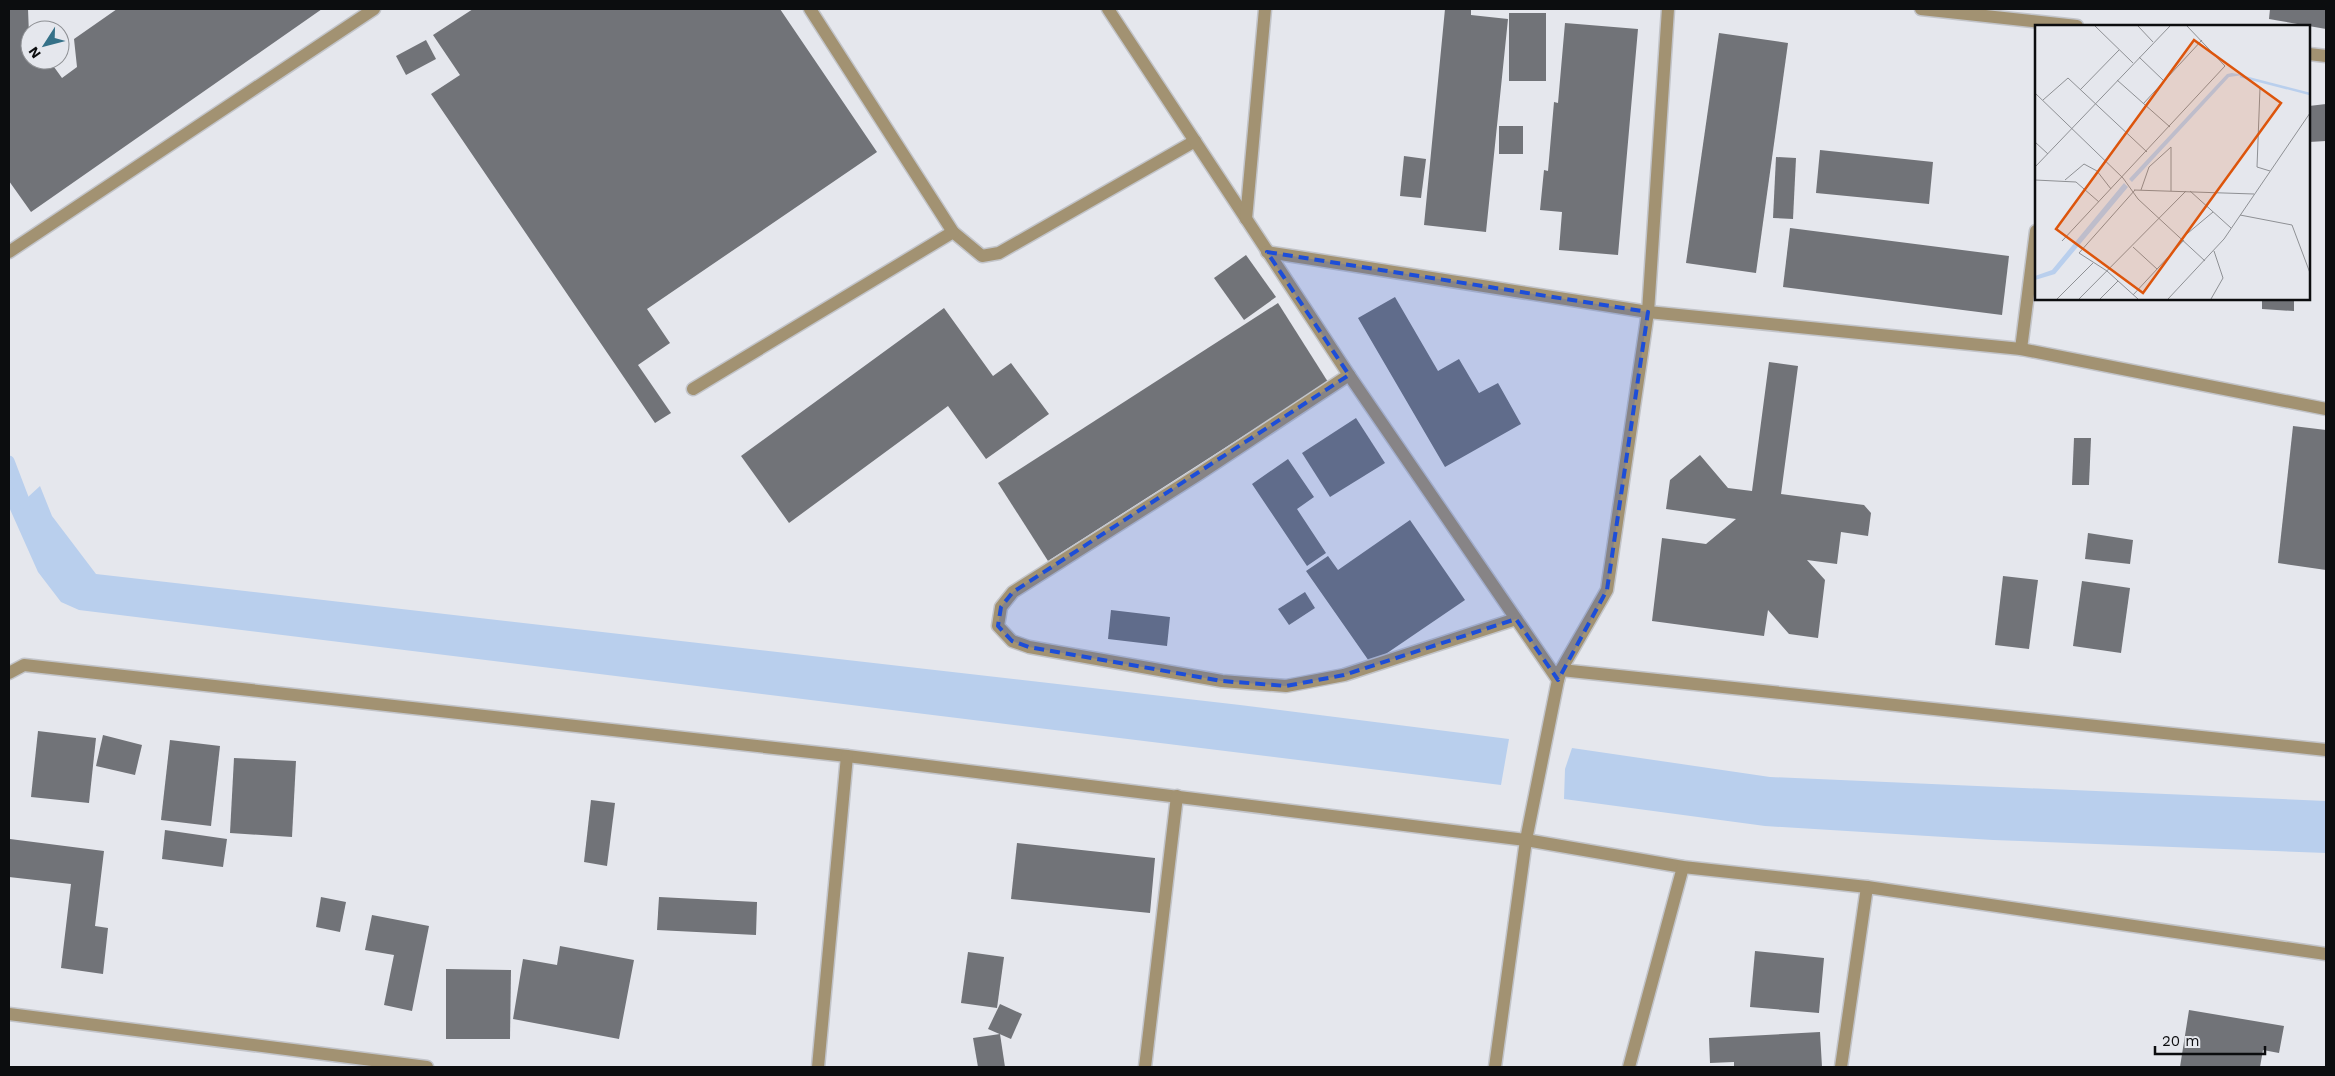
<svg xmlns="http://www.w3.org/2000/svg" width="2335" height="1076" viewBox="0 0 2335 1076" font-family="'Work Sans',sans-serif">
<style>
.water{fill:#b9cfed}
.lines{fill:none;stroke-linecap:round;stroke-linejoin:round}
.stream{stroke:#b9cfed;stroke-width:11}
.building{fill:#717378}
.service-casing{stroke:#c2c4c9;stroke-width:15}
.minor-casing{stroke:#c2c4c9;stroke-width:15}
.service{stroke:#a29272;stroke-width:12}
.minor{stroke:#a29272;stroke-width:12}
.marked{fill:#1d4ed8;fill-opacity:0.2;stroke:#1d4ed8;stroke-width:4;stroke-dasharray:10 6;stroke-linejoin:round}
.inset-river{fill:none;stroke:#b9cfed;stroke-width:2.5}
.inset-road{fill:none;stroke:#8e9094;stroke-width:1}
.view{fill:#dd550c;fill-opacity:0.15;stroke:#dd550c;stroke-width:2.5}
.inset-edge{fill:none;stroke:#0c0d0f;stroke-width:2.5}
</style>
<rect width="100%" height="100%" fill="#e5e7ed"/>
<g class="water">
<polygon points="9,478 28,497 40,486 52,516 96,574 1240,705 1509,739 1501,785 79,610 61,602 38,572 9,507"/>
<polygon points="1572,748 1770,777 2326,801 2326,853 1993,840 1765,826 1564,799 1565,769"/>
</g>
<g class="lines">
<polyline class="stream" points="9,461 25,503"/>
</g>
<g class="building">
<polygon points="9,9 28,9 30,60 49,60 62,78 77,67 74,39 117,9 322,9 31,212 9,181"/>
<polygon points="473,9 780,9 877,152 647,309 670,343 638,365 671,413 655,423 431,94 460,75 433,35"/>
<polygon points="1445,9 1471,9 1471,15 1508,19 1486,232 1424,225"/>
<polygon points="2270,9 2326,9 2326,29 2269,19"/>
<rect x="1509" y="13" width="37" height="68"/>
<polygon points="1565,23 1638,29 1618,255 1559,250 1562,212 1540,210 1544,170 1548,171 1554,102 1558,103"/>
<polygon points="1719,33 1788,43 1756,273 1686,263"/>
<polygon points="426,40 436,59 406,75 396,56"/>
<polygon points="2326,104 2326,141 2309,142 2309,106"/>
<rect x="1499" y="126" width="24" height="28"/>
<polygon points="1820,150 1933,162 1929,204 1816,193"/>
<polygon points="1404,156 1426,159 1421,198 1400,196"/>
<polygon points="1776,157 1796,158 1793,219 1773,218"/>
<polygon points="1790,228 2009,256 2002,315 1783,287"/>
<polygon points="1246,255 1276,297 1244,320 1214,278"/>
<polygon points="1395,297 1438,371 1459,359 1479,393 1498,383 1521,424 1445,467 1358,318"/>
<polygon points="2262,299 2294,299 2294,311 2262,309"/>
<polygon points="1278,303 1328,382 1048,561 998,483"/>
<polygon points="944,308 993,376 1011,363 1049,414 986,459 948,406 789,523 741,456"/>
<polygon points="1769,362 1798,366 1781,494 1864,505 1871,513 1868,536 1841,532 1837,564 1807,560 1825,580 1818,638 1789,634 1768,610 1764,636 1652,621 1662,538 1706,544 1736,519 1666,509 1670,480 1700,455 1728,488 1752,491"/>
<polygon points="1356,418 1385,463 1330,497 1302,453"/>
<polygon points="2293,426 2326,430 2326,570 2278,563"/>
<polygon points="2074,438 2091,438 2089,485 2072,485"/>
<polygon points="1288,459 1314,497 1297,509 1326,553 1307,566 1252,484"/>
<polygon points="1410,520 1465,600 1371,664 1306,571 1328,556 1338,570"/>
<polygon points="2088,533 2133,540 2130,564 2085,559"/>
<polygon points="2003,576 2038,580 2029,649 1995,645"/>
<polygon points="2082,581 2130,588 2121,653 2073,646"/>
<polygon points="1305,592 1315,608 1289,625 1278,609"/>
<polygon points="1111,610 1170,617 1167,646 1108,639"/>
<polygon points="38,731 96,738 89,803 31,797"/>
<polygon points="103,735 142,745 135,775 96,766"/>
<polygon points="170,740 220,746 211,826 161,820"/>
<polygon points="234,758 296,761 292,837 230,833"/>
<polygon points="591,800 615,803 607,866 584,862"/>
<polygon points="165,830 227,839 223,867 162,859"/>
<polygon points="10,839 104,851 95,926 108,928 103,974 61,968 71,884 9,877"/>
<polygon points="1017,843 1155,858 1150,913 1011,899"/>
<polygon points="321,897 346,902 340,932 316,927"/>
<polygon points="659,897 757,902 756,935 657,930"/>
<polygon points="372,915 429,926 412,1011 384,1005 394,955 365,950"/>
<polygon points="560,946 634,960 619,1039 513,1019 523,959 557,965"/>
<polygon points="1755,951 1824,958 1819,1013 1750,1007"/>
<polygon points="968,952 1004,957 997,1008 961,1003"/>
<polygon points="446,969 511,970 510,1039 446,1039"/>
<polygon points="1000,1004 1022,1014 1011,1039 988,1029"/>
<polygon points="2189,1010 2284,1026 2279,1053 2263,1050 2260,1067 2180,1067"/>
<polygon points="1820,1032 1822,1067 1734,1067 1734,1062 1710,1063 1709,1038"/>
<polygon points="1000,1034 1005,1067 978,1067 973,1038"/>
</g>
<g class="lines">
<defs>
<g id="service">
<polyline points="810,9 953,232 982,256 999,253 1195,141"/>
<polyline points="693,389 953,232"/>
</g>
<g id="minor">
<polyline points="1108,9 1349,375 1558,680"/>
<polyline points="1921,9 2077,26"/>
<polyline points="2309,54 2326,56"/>
<polyline points="1246,219 1265,9"/>
<polyline points="9,252 374,9"/>
<polyline points="1267,252 1648,312 2021,349 2326,409"/>
<polyline points="2021,349 2036,231"/>
<polyline points="1349,375 1199,474 1013,592 1001,607 998,626 1012,641 1029,647 1222,681 1286,686 1344,675 1516,619"/>
<polyline points="1561,670 2326,750"/>
<polyline points="9,673 24,665 847,756 1526,840 1683,867 1867,887 2326,954"/>
<polyline points="9,1014 427,1067"/>
<polyline points="818,1067 847,756"/>
<polyline points="1145,1067 1177,796"/>
<polyline points="1495,1067 1526,840 1558,680 1561,670 1607,590 1648,312 1668,9"/>
<polyline points="1629,1067 1683,867"/>
<polyline points="1841,1067 1867,887"/>
</g>
</defs>
<use href="#service" class="service-casing"/>
<use href="#minor" class="minor-casing"/>
<use href="#service" class="service"/>
<use href="#minor" class="minor"/>
</g>
<path class="marked" d="M1267,252l381,60 -41,278 -49,90 -42,-61 -172,56 -58,11 -64,-5 -193,-34 -17,-6 -14,-15 3,-19 12,-15 336,-217z"/>
<g transform="translate(2035 25)">
<rect width="275" height="275" fill="#e5e7ed"/>
<path d="M197,48l11,2 -14,2 -97,105 -3,-3 98,-105zM89,158l4,4 -73,87 -20,6v-4l17,-6z" fill="#b9cfed"/>
<path class="inset-river" d="M205,51l70,18"/>
<path class="inset-road" d="M60,1l38,37M103,1l15,16M104,32l25,24M82,55l53,47M225,63l-3,79 13,4M45,65l39,-40M0,68l88,85 15,21 67,62M8,75l25,-22 79,74M108,79l59,-64M0,117l13,12M0,142l135,-141M0,155l41,2 23,20M30,155l19,-16 13,7 14,18M99,165l120,4M100,165l-56,63 28,18 31,28M106,165l8,-23 22,-20v44M155,166l41,37M205,190l52,10 18,48M147,213l31,-26M27,216l163,-175 -38,-40M98,222l24,22M98,270l51,-55M22,274l36,-36M44,274l107,-108M65,274l18,-18M133,274l56,-60 86,-126M176,274l12,-21 -9,-27"/>
<path class="view" d="M159,15l87,63 -138,190 -87,-64z"/>
<rect width="275" height="275" class="inset-edge"/>
</g>
<rect width="2335" height="1076" fill="none" stroke="#0c0d0f" stroke-width="20"/>
<g transform="translate(45 45) rotate(234)"><circle r="24" fill="#e5e7ed" stroke="#8e9094"/>
<path d="M0-4L9 19L0 12L-9 19Z" fill="#357188"/>
<text y="-8" font-size="14" font-weight="bold" text-anchor="middle" fill="#0c0d0f">N</text>
</g>
<path d="M2155 1046v8h110v-8" fill="none" stroke="#0c0d0f" stroke-width="2.5"/>
<text x="2162" y="1046" font-size="15" fill="#0c0d0f" stroke="#e5e7ed" stroke-width="4" paint-order="stroke">20 m</text>
</svg>
